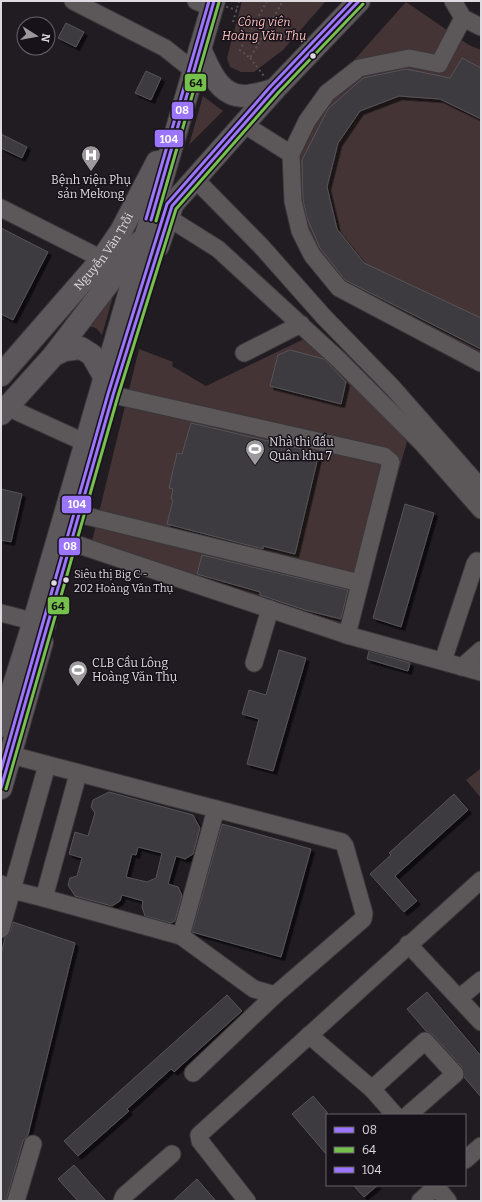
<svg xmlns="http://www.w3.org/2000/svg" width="482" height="1202" viewBox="0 0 482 1202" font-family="Bitter,serif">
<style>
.green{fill:#443435}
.building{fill:#3c3a41;stroke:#565458;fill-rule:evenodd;filter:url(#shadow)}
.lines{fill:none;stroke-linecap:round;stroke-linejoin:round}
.minor-casing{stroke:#3a373b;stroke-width:19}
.major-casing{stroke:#3a373b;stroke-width:24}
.path{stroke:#575356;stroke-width:2;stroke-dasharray:2 3;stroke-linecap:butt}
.minor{stroke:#5c5759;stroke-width:17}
.major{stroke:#5d585c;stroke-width:22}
.path-bridge{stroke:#575356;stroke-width:2;stroke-dasharray:2 3;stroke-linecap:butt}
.bus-1-casing{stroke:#171219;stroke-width:6}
.bus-2-casing{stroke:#171219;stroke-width:6}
.bus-3-casing{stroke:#171219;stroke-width:6}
.bus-1{stroke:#9b74ff;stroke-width:3}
.bus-2{stroke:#76c04d;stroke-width:3}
.bus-3{stroke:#9b74ff;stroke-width:3}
.bus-dot{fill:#dedadf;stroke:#171219;stroke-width:1.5}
.labels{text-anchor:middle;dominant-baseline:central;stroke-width:3;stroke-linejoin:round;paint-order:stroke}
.bus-label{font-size:11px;fill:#dedadf;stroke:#171219;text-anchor:start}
.park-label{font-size:12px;font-style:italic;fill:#fdbfbc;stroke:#171219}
.poi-label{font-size:12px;fill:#dedadf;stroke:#171219;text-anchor:start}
.street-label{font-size:12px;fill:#dedadf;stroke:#171219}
.line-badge{stroke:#171219;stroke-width:1.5}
.badge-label{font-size:11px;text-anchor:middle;font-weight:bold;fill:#fff}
.pale-badge-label{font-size:11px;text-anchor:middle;font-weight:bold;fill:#111}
</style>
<defs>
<filter id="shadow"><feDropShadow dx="3.5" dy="3.5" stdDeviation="0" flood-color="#0009"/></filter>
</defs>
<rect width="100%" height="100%" fill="#201c21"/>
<g class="green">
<polygon points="242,1 326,1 283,50 254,72 241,72 230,67 227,58"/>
<polygon points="406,2 469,45 481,50 481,363 339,279 312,255 291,154 339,77"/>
<polygon points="203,96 223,111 189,145"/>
<polygon points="114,293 102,335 96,328 84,325"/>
<polygon points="306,338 388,417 407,442 352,634 92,541 139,349 173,362 172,366 206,386"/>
<polygon points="480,769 481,770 481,798 466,780"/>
</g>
<g class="building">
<polygon points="66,23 84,32 76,47 58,38"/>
<polygon points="462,58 481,68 481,119 440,99 399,96 360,111 338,143 327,187 337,229 364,263 481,318 481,349 345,280 320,248 307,218 303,200 302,160 328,109 363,78 406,69 450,78"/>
<polygon points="146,71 161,78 151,100 135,93"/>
<polygon points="1,134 27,147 22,158 1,148"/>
<polygon points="1,228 48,252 13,320 1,314"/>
<polygon points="290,350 324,359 346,382 341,404 270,386 278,355"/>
<polygon points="191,423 319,453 295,554 263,546 263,549 167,524 173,500 171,499 173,489 169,488 177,453 182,454"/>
<polygon points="1,489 22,494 11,542 1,540"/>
<polygon points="405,504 434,513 401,627 373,618"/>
<polygon points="202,555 348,590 341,619 305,610 260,595 260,592 197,574"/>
<polygon points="279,650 306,658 273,771 247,764 259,719 242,714 249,690 266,695"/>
<polygon points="369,651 410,663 408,671 367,659"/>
<path d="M109,792l84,23 7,13 -7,26 -8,5 -9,-3 -8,28 10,3 4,8 -7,26 -4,2 -26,-7 -3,-9 1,-6 -21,-6 -2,6 -8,5 -37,-10 -7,-11 2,-7 7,-2 5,-18 -13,-4 6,-22 13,4 7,-23 -4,-6 2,-7zM138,847l24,6 -6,25 -9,4 -21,-5 6,-23 4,1z"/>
<polygon points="454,794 468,810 395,876 417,901 404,912 370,874 391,855 389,853"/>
<polygon points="222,824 311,849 281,957 192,932"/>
<polygon points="13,922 75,943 28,1135 23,1141 6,1201 1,1201 1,954 5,938 10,932"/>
<polygon points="427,992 481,1056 481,1097 464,1077 462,1067 432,1034 426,1031 407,1009"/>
<polygon points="227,995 242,1011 174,1072 171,1069 127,1109 129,1111 78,1156 64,1141"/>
<polygon points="313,1096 327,1112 327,1155 292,1114"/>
<polygon points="74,1165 106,1201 78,1201 58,1179"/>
<polygon points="197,1179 216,1201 173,1201"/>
<polygon points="353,1185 378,1185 364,1197"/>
</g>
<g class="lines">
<defs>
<g id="minor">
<polyline points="73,1 165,48 194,71"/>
<polyline points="196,1 212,8"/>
<polyline points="453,1 463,18 481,27"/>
<polyline points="463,18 439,64 409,58 359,68 327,93 307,121 291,154 293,201 300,231 312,255 339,288 481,363"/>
<polyline points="245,125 291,154"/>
<polyline points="195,179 261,246 324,317 393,388 481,488"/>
<polyline points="1,208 102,259"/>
<polyline points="167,217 218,249 338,359 422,443 481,510"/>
<polyline points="244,353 301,324"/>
<polyline points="100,392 384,456 391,462 347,635"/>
<polyline points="7,407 86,443"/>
<polyline points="66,511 360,583"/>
<polyline points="58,538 347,635 481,672"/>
<polyline points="1,613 47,625"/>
<polyline points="443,661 475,564 477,561 481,562"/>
<polyline points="254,663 270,609"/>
<polyline points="462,667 481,650"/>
<polyline points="11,755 216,809 181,936"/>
<polyline points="1,884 12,890 44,898 78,774"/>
<polyline points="44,898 181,936 254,989 275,995"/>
<polyline points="1,929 47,765"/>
<polyline points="408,944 481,1022"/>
<polyline points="459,998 481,980"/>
<polyline points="309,1035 372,1089 395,1115"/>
<polyline points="193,1073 275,995 363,919 364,913 345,846 342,842 216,809"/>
<polyline points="372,1089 425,1041 455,1074 408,1115"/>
<polyline points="465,1160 481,1146"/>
<polyline points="435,1185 448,1201"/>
<polyline points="16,1201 33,1144"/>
<polyline points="122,1201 124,1196 172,1154"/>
<polyline points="247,1201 200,1141 199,1135 481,880"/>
<polyline points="420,1201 438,1185"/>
</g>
<g id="major">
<path d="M200,49c9,19 18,47 44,47 10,0 21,-4 30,-6"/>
<polyline points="162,216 274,90 359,1"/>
<polyline points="158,246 172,206"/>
<polyline points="54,355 65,350 81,348 92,355 105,378"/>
<path id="s1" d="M1,375l101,-116 19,-28 36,-69"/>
<polyline points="1,414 54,355 140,242"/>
<polyline points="1,726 34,621 214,1"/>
<polyline points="1,788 42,642"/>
</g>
</defs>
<use href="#minor" class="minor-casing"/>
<use href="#major" class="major-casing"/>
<g class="path">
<polyline points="267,1 240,50 250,58 283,1"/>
<polyline points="233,22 239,1"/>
<polyline points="250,58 264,76"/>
</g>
<use href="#minor" class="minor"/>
<use href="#major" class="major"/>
<polyline class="path-bridge" points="207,1 237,10"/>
<defs>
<g id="bus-1">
<polyline points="151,220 214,1"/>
<polyline points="1,788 113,395 172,206 274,90 359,1"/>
</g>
<g id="bus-2">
<polyline points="156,221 219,2"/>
<polyline points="6,789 118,396 176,209 278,93 363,4"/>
</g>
<g id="bus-3">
<polyline points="146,219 209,1"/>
<polyline points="1,770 108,394 167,204 270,87 352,1"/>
</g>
</defs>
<use href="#bus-1" class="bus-1-casing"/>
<use href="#bus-2" class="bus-2-casing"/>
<use href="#bus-3" class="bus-3-casing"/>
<use href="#bus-1" class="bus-1"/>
<use href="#bus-2" class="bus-2"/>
<use href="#bus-3" class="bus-3"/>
</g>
<defs>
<symbol id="hospital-pin" viewBox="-11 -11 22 30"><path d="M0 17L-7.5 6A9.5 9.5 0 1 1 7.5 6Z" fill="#9c989c" stroke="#171219"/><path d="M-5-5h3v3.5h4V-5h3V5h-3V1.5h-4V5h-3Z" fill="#fff"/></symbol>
<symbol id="stadium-pin" viewBox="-11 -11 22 30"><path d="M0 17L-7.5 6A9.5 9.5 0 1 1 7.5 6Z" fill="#9c989c" stroke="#171219"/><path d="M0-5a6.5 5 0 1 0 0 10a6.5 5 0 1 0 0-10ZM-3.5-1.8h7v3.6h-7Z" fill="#fff"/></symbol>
</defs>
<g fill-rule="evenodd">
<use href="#hospital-pin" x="80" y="144" width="22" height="30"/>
<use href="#stadium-pin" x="244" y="438" width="22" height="30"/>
<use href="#stadium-pin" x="67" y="659" width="22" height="30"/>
</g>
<g class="bus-dot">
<circle cx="313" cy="56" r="3.5"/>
<circle cx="66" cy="580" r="3.5"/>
<circle cx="54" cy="583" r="3.5"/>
</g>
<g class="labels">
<g class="bus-label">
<text x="74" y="574">Siêu thị Big C -<tspan x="74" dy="14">202 Hoàng Văn Thụ</tspan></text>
</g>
<g class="park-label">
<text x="264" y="22">Công viên<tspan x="264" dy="14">Hoàng Văn Thụ</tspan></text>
</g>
<g class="poi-label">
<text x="91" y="180" text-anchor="middle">Bệnh viện Phụ<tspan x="91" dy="14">sản Mekong</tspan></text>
<text x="269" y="442">Nhà thi đấu<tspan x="269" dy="14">Quân khu 7</tspan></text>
<text x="92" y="663">CLB Cầu Lông<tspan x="92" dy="14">Hoàng Văn Thụ</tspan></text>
</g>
<g class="street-label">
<text stroke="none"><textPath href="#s1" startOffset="161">Nguyễn Văn Trỗi</textPath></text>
</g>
</g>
<g class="line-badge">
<rect x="184" y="73" width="23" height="19" rx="4" fill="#76c04d"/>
<rect x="171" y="101" width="23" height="19" rx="4" fill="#9b74ff"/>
<rect x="154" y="129" width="30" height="19" rx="4" fill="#9b74ff"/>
<rect x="61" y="495" width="31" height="19" rx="4" fill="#9b74ff"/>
<rect x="58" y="537" width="23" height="19" rx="4" fill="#9b74ff"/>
<rect x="47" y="596" width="23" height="19" rx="4" fill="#76c04d"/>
</g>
<g class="badge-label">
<text x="182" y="114">08</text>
<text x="169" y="143">104</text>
<text x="77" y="508">104</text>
<text x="70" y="550">08</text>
</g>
<g class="pale-badge-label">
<text x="196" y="87">64</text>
<text x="58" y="610">64</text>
</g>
<rect width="482" height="1202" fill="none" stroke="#dedadf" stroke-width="4"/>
<rect x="326" y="1114" width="140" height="72" fill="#171219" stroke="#676268"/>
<rect x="334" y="1127" width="20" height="6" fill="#9b74ff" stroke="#676268"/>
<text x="362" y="1134" font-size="12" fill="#dedadf">08</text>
<rect x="334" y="1147" width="20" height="6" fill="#76c04d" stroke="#676268"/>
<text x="362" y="1154" font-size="12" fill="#dedadf">64</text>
<rect x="334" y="1167" width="20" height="6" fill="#9b74ff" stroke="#676268"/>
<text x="362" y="1174" font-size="12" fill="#dedadf">104</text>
<g transform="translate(36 36) rotate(101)"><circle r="19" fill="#171219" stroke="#676268"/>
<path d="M0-3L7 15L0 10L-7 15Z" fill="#9c989c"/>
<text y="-6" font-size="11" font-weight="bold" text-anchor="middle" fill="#dedadf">N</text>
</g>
</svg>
